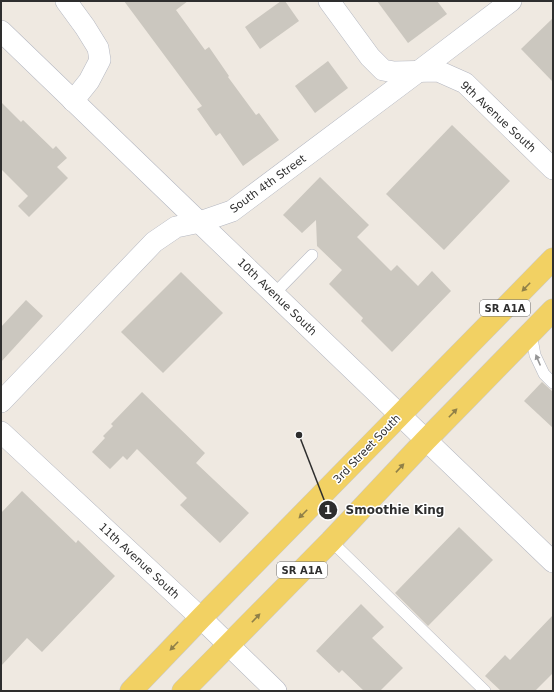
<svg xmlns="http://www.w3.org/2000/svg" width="554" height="692" viewBox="0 0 554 692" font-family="'DejaVu Sans',sans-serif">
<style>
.building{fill:#cbc7bf}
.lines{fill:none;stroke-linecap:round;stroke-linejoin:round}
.service-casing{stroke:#b4b7c1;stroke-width:12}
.minor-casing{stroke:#b4b7c1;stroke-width:22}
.primary-casing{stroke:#c9c9c9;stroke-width:23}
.service{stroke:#fff;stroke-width:11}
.minor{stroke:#fff;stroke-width:21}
.primary{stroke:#f2d163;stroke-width:22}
.oneway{fill:#908048}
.oneway2{fill:#969696}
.labels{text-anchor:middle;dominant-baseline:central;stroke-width:3;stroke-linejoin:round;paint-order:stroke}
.shield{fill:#fff;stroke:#6d6d6d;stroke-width:1}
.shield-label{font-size:10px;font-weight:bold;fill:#2e2e2e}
.street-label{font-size:11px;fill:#2e2e2e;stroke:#fff}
.leader{fill:none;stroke:#2e2e2e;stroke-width:1.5}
.callout-dot{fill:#2e2e2e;stroke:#fff;stroke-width:1.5}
.mark-label{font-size:12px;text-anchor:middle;font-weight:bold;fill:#fff}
.callout-label{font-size:12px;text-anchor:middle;font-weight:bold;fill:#2e2e2e;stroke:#fff;stroke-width:3;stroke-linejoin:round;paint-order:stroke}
</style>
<rect width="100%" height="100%" fill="#efe9e1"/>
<g class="building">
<polygon points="124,1 188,1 176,10 205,50 209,47 229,76 228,77 256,115 259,113 279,140 243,166 220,133 216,136 197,109 202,106"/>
<polygon points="281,1 285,1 299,21 260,49 245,27"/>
<polygon points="377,1 437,1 447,14 408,43"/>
<polygon points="553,18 553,82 521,49"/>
<polygon points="328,61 348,88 315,113 295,86"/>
<polygon points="1,102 21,122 23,120 53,149 56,146 67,158 57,167 68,178 29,217 18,206 28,196 1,169"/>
<polygon points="452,125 510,181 444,250 386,194"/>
<polygon points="320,177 369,225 357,237 391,271 397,265 418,286 432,271 451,291 392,352 361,321 363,318 329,284 342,270 317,246 316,220 302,233 283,215"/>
<polygon points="181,272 223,313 163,373 121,332"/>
<polygon points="26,300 43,316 1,362 1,327"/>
<polygon points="542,382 553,392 553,428 524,401"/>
<polygon points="142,392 205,453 196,463 249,513 220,543 180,505 187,498 137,449 127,460 123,456 110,469 92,452 105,438 103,436 113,426 111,424"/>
<polygon points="22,491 76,543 78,540 115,576 42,652 27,638 1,666 1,513"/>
<polygon points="459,527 493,560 428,626 395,593"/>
<polygon points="361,604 384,627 372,638 403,668 380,691 364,691 342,670 339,673 316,651"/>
<polygon points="553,615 553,673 535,691 501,691 485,676 505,655 510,660"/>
</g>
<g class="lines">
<defs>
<g id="service">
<polyline points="274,294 312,255"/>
<polyline points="531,333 535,355 544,374 553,383"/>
<polyline points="331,541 485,691"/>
</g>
<g id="minor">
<polyline points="66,1 85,27 98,48 100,60 89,81 73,101"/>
<polyline points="329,1 370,57 383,70 394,72 438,71 465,83 553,169"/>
<path d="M1,31c184,177 367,355 552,531"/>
<polyline points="1,402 154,242 176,227 200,222 232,211 419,71 511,1"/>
<polyline points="1,432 201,618 276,691"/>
</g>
<g id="primary">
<polyline points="131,691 201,618 399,416 553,259"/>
<polyline points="183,691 331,541 425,441 553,310"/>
</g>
</defs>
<use href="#service" class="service-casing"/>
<use href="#minor" class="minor-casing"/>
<use href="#primary" class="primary-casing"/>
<use href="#service" class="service"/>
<use href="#minor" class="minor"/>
<use href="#primary" class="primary"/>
</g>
<defs><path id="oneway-solid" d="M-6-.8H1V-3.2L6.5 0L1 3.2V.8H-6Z"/></defs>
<g class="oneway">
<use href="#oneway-solid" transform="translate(526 287) rotate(134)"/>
<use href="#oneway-solid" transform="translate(453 413) rotate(-46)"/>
<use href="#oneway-solid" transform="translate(400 468) rotate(-47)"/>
<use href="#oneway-solid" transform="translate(303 514) rotate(135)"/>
<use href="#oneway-solid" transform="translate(256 618) rotate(-46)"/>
<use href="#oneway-solid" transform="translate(174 646) rotate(134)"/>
</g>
<use class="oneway2" href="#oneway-solid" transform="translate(538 360) rotate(-113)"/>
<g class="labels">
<g class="shield">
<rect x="480" y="300" width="50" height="16" rx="3"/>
<rect x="277" y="562" width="50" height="16" rx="3"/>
</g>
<g class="shield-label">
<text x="505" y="308">SR A1A</text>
<text x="302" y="570">SR A1A</text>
</g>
<g class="street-label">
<text transform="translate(498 117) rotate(43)">9th Avenue South</text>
<text transform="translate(268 184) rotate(-36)">South 4th Street</text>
<text transform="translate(277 297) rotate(44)">10th Avenue South</text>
<text transform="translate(367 449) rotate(-46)">3rd Street South</text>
<text transform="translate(139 561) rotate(43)">11th Avenue South</text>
</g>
</g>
<path class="leader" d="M299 435L328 510"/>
<g class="callout-dot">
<circle cx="299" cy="435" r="4"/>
<circle cx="328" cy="510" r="10"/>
</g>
<g class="mark-label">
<text x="328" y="514">1</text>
</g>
<g class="callout-label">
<text x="395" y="514">Smoothie King</text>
</g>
<rect width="554" height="692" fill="none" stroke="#2e2e2e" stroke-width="4"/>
</svg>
